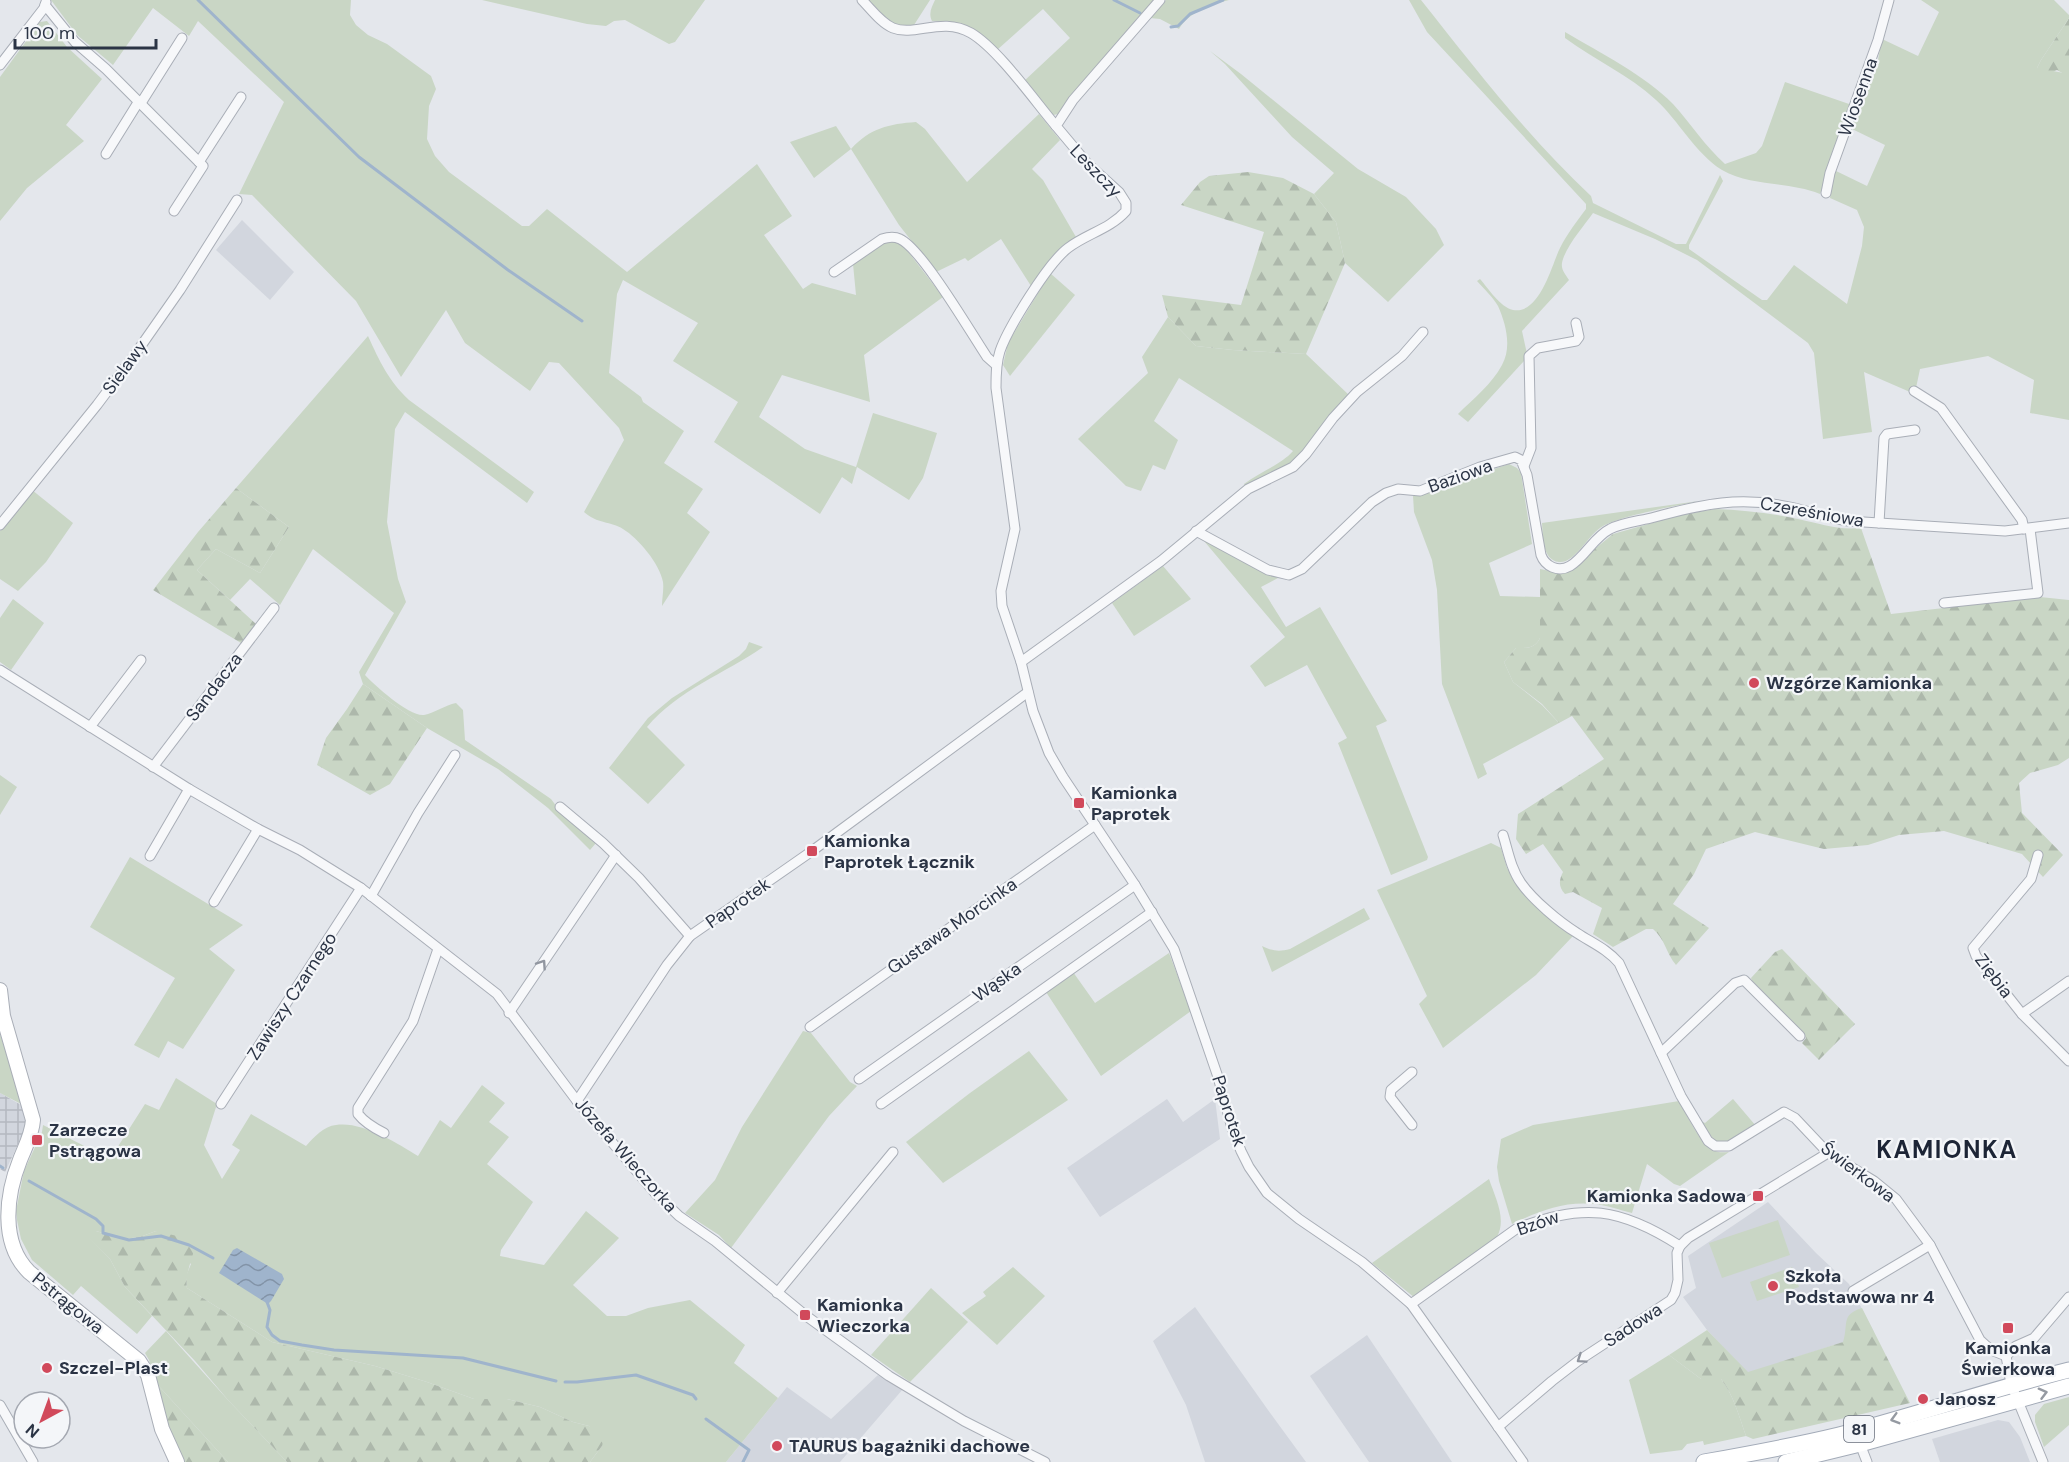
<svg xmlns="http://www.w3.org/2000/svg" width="2069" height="1462" viewBox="0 0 2069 1462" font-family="'DM Sans',sans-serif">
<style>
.built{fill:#d2d6de}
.industrial{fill:url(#industrial-grid)}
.grass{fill:#c9d6c5}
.forest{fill:url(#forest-firs)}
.water{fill:url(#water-waves)}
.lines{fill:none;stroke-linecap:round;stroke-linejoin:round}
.stream{stroke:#9fb4cc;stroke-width:3}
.street-casing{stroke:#a9aeb7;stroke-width:11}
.secondary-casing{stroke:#a9aeb7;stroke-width:16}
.primary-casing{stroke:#a3abb8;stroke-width:17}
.street{stroke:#f7f8fa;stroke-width:9}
.secondary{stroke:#fff;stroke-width:14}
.primary{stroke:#fff;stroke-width:15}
.oneway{stroke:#9196a0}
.oneway2{stroke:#959aa2}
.poi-dot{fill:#d1495b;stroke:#f4f6f9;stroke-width:2}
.labels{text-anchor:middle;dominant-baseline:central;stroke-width:4.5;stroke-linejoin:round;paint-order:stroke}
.shield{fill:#f4f6f9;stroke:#676e7b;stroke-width:1.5}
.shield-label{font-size:16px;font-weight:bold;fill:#2b3445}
.street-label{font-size:18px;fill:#2b3445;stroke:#f4f6f9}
.poi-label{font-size:18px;font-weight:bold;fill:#2b3445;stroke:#f4f6f9;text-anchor:start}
.district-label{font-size:24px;font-weight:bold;letter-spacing:1.5px;fill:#1d2536;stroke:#f4f6f9}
</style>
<defs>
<pattern id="industrial-grid" width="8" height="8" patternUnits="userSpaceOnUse" patternTransform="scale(1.5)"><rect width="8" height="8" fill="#d2d6de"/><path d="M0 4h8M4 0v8" fill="none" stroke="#b4b8c0"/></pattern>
<pattern id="forest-firs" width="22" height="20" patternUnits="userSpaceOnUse" patternTransform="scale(1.5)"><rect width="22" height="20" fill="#c9d6c5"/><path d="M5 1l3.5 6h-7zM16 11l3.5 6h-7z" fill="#adb8ab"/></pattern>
<pattern id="water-waves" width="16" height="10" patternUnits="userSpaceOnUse" patternTransform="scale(1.5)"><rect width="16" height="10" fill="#9fb4cc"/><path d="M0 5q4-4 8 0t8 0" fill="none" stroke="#8293a7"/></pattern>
</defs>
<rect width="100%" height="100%" fill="#e4e7ec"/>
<g class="built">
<polygon points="242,220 294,272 270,300 216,250"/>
<polygon points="1167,1099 1183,1122 1215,1099 1220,1139 1100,1217 1067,1168"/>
<polygon points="1768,1202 1816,1253 1849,1284 1874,1332 1748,1373 1707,1330 1683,1297 1696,1288 1688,1256"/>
<polygon points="1195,1307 1268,1410 1306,1462 1205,1462 1186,1405 1153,1341"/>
<polygon points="1367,1335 1452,1462 1369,1462 1310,1376"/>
<polygon points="878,1375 903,1389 840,1462 726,1462 787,1387 831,1419"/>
<polygon points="1998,1420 2009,1422 2020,1437 2030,1462 1940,1462 1932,1439"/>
</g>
<polygon class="industrial" points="0,1093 23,1106 26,1127 5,1172 0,1169"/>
<g class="grass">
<path d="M51,0h300l-1,15 6,10 12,10 19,9 44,32 5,13 -7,17 -2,33 8,17 14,16 73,54h7l18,-17 80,63 130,-108 35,52 -28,19 39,54 9,-6 44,12 -3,-31 31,-22 8,-2 11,5 40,52 -79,58 6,47 -88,-27 -23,42 46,32 51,18 17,-54 64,20 -14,45 -14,22 -52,-33 -5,17 -10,-7 -22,37 -106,-72 24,-40 -65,-41 25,-38 -75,-43 -6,14 -8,79 32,24 2,5 41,29 -20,32 39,26 -16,24 23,19 -48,74c0,-8 2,-17 1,-24 -3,-18 -25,-44 -40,-53 -12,-8 -26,-5 -39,-17l40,-72 -5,-12 -60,-65 -10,-1 -19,29 -65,-48 -19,-33 -45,67 -45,-76 -104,-106 -13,-1 45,-92 -86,-81 -9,15 -36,-28 -40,57 -36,-30z"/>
<polygon points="482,0 705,0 675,42 669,44 625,20 614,21 606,26 587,24"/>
<path d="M867,0h63l-16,25c-21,6 -34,-12 -47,-25z"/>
<path d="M935,0h221l-97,114 -6,1 -5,-3 -25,-30 47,-44 -27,-29 -46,41 -39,-26 -26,-3c-4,-8 0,-14 3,-21z"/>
<path d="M1166,0h63c-19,5 -40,12 -50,29l-19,-10 -10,-1z"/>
<path d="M1409,0h12c54,68 106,136 170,196l2,7 83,41h10l34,-69 3,6 -34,64v4l73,51h5l27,-35 53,39 15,-58 2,-19 -7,-17 -27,-12 4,-28 33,16 18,-41 -35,-17 26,-58 6,-31 36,17 21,-44 -18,-12h133l15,15v3l-28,42 -4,8 32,6v346l-39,-7 4,-33 -46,-24 -68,13 -4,19 -4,-1 -2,5 -46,-20 8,60 -49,7 -9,-86 -6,-10 -111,-83 -42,-21 -62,-26c-9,13 -28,34 -31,50 -1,7 3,11 7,17l-47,51 5,23 -3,7 -56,61 -10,-8c15,-15 34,-30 44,-49 10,-18 4,-41 -4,-59 -5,-9 -14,-17 -21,-25l3,-2c8,9 20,28 33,31 27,5 39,-46 47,-62 7,-14 17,-27 26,-39v-5l-159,-172z"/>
<polygon points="47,21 67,47 102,79 66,125 84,141 27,188 0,221 0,77 40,22"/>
<path d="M1565,32c34,20 81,44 108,72 18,20 32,42 52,60l31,-11 6,-7 23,-64 67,23 -32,89c-32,-13 -68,-7 -98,-24 -27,-17 -43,-49 -66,-70 -27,-25 -61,-40 -91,-62z"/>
<polygon points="1210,51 1241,74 1358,169 1406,197 1436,229 1444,245 1388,302 1345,263 1336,222 1314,194 1334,173 1292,137 1225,64"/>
<path d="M1039,114l21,26 -28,29 11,11 33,57 -20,16 -25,33 -30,-47 -33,22 -3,-3 -29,14 -37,-47 -48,-76 -37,29 -24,-36 46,-16 15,23c19,-21 38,-25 65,-27l9,7 42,53z"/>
<polygon points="1050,273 1075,295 1010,376 1003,365 1008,343"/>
<path d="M1168,317l28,29 37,4 73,4 44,42 -51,62 -13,10 -40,20 -2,-4c15,-12 37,-19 49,-33l-114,-73 -25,43 24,19 -13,30 -12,-5 -12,26 -15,-5 -48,-47 70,-66 -6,-16z"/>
<path d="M368,336c12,26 20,44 41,64l125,92 -7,11 -122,-91 -10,17 -8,93 11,57 8,23 -41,73c9,10 45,42 59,40 11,-2 21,-10 32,-12l7,7 2,30 86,59 12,16 33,28 -6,7 -42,-42 -50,-39 -71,-41 -64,-44 -4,-12 35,-59 -81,-64 -33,56 -30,-26 -20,21 -33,-30 19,-21 44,24 29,-46 -53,-39z"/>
<path d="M1509,464l8,4 4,5 11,71 -43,19 11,33 40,1v41c-5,11 -14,10 -24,10l-12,14 9,20 29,23 17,18 -76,41 4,10 -9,5 -36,-95 -5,-94 -5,-30 -18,-48 -1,-16z"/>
<polygon points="32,490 73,523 46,562 18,591 0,579 0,531"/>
<path d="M1699,501c-22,5 -82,15 -99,27 -12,8 -26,36 -41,34 -17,-2 -16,-26 -17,-39z"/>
<polygon points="1204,541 1278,578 1261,587 1286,627 1320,607 1387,721 1376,726 1428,857 1427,860 1391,875 1338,743 1347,738 1307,665 1265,687 1250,666 1285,637"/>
<polygon points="1163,566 1191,599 1134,636 1112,603"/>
<polygon points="13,599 44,623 11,670 0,662 0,618"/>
<path d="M749,642l14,5c-39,27 -85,43 -116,80l38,38 -37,39 -39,-36 39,-50 24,-20 67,-42 7,-7z"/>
<polygon points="0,775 17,787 0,815"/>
<polygon points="1491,843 1501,848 1507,868 1519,887 1573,936 1536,975 1443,1048 1419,1004 1427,996 1377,890"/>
<polygon points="130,857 243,925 209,949 235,970 183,1049 168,1041 159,1058 134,1045 175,978 90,927"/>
<path d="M1364,908l6,11 -98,53 -10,-26c10,5 17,6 28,3z"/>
<polygon points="1169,953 1191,1011 1101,1076 1046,992 1073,972 1095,1003"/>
<polygon points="803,1031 811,1033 850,1082 857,1086 829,1116 731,1248 719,1235 685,1213 715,1180 742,1127"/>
<polygon points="0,1034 23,1105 0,1093"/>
<polygon points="1029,1051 1068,1100 943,1183 906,1142 970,1093"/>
<path d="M176,1078l41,26 -13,41 18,34 18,-29 -8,-5 19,-31 55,32c8,-9 18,-20 30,-21 26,-4 61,18 82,31l22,-36 11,8 31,-43 23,18 -16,19 20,15 -22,27 46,38 -32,48 -1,6 44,9 42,-54 33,27 -46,47 34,31h19l22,-8 42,-8 55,45 -11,18 44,35 -52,64h-136l12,-16 -13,-20 -16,-4 -33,-15 -33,-8h-33l-47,-17 -52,-16 -103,-24 -85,-54 -1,-12 5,-12 -35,-33 -16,6 -17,2 -27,-8h-14l28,28 15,28 27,29 -15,18 -56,-48 -8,9 -41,-35 -11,-21 -4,-19 -1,-9 8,-40 18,-39 1,-7 67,34 35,-55 14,6z"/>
<path d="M1733,1099l23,27c-28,17 -36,30 -55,-5l4,2z"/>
<path d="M1679,1101c8,13 21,44 36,50 4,2 10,1 14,1l-49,34 -6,-2 -27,-20 -15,49c-13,-3 -25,-8 -38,-9 -30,-3 -55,7 -82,20l-13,-43 -2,-14 4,-28 32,-14z"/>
<path d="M1489,1179c6,18 18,40 8,58l-82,61 -43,-35z"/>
<polygon points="1778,1220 1790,1255 1722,1278 1709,1243"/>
<polygon points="1013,1267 1045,1296 997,1345 962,1313 986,1296 983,1292"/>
<polygon points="1792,1267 1799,1287 1757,1301 1750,1282"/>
<polygon points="931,1288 968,1322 910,1382 871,1355"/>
<polygon points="166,1331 228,1400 287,1462 228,1462 156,1383 149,1360 145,1353"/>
<path d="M1669,1355l32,24h20c13,17 18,37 25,57l-42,9 -1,-4 -16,3 -5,6 -32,4 -21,-74z"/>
<polygon points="2069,1397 2069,1425 2044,1447 2035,1422 2035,1415 2044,1404"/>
</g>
<g class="forest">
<polygon points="2069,18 2069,74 2064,74 2057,70 2043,76 2037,68 2041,60"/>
<polygon points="1248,172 1283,178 1314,194 1336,222 1345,263 1306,354 1233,350 1196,346 1168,317 1162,295 1241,305 1264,232 1181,205 1200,182 1209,176"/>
<polygon points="236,488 289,527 260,573 216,549 197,570 256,624 241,643 153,590 198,532"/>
<path d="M1715,509c28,1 55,4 83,10 24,5 37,11 63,9l30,86 149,-17 29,3v158l-11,7 -28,8 -11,10 3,30 41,42 -20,22 -21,-23 -78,-23 -45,4 -31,10 -44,4 -69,-17 -49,17 -12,25 -21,30 36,24 -33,37c-10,-12 -11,-26 -23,-36h-7l-33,18 -20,-13 9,-26 -29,-16 -8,2c-7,-7 -6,-14 -2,-22l-20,-28 -17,10 -10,-15 2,-25 86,-55 -32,-43 -13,7 -17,-19 -29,-22 -9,-20 12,-14c10,0 19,1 24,-10v-69l15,3 18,-3 7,-8 33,-27 67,-19z"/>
<polygon points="363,684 427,728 390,784 370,795 317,765 326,738 347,709"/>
<polygon points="1782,949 1855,1024 1819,1060 1802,1043 1806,1038 1753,983 1751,978 1775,952"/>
<path d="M81,1231h15l27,8 17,-2 16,-6 21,5 18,10c-3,15 -10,27 -8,42l85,54 103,24 52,16 47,17h33l33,8 33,15 16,4 15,12 -2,8 -12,16h-303l-59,-62 -33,-39 -70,-74 -15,-28z"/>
<path d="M1862,1308l48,95 -157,36 -7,-3c-7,-20 -12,-40 -25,-57h-20l-32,-24 38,-25 41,42 95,-30c6,-18 -3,-27 19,-34z"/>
<polygon points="156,1383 228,1462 181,1462 162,1415"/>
</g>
<polygon class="water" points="237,1248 282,1274 284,1279 271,1301 268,1304 219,1273 233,1250"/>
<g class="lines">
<g class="stream">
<polyline points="198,0 359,157 508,270 582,321"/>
<polyline points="1114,0 1140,13"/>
<polyline points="1171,27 1178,26 1190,14 1223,0"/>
<polyline points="0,1166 3,1168"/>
<polyline points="29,1181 96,1219 103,1226 103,1233 129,1240 161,1236 189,1245 213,1258"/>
<polyline points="267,1302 270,1310 267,1327 272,1335 280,1341 302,1345 334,1350 463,1358 556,1381"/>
<polyline points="565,1382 577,1382 636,1375 693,1395 696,1399"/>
<polyline points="706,1419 749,1450 743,1462"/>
</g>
<defs>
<g id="street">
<path d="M862,0c9,9 19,23 31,28 22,9 49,-12 78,5 27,16 63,67 85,93"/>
<path d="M1160,0l-87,100 -17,26 31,37 32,29 7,11v8c-16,18 -40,23 -58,37 -20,15 -60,80 -68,103 -4,12 -4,24 -4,37l19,141 -14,62 1,15 19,56 12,49 16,42 14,24 72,108 39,64 44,128 14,51 9,23 8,16 18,26 32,26 63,43 49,42 112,158"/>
<polyline points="45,5 75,42 106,69 203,166 174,211"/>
<polyline points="0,65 44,8 46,2"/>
<polyline points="141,103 182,38"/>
<polyline points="106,154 139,101"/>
<polyline points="199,162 241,97"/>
<polyline points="1826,193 1830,173 1878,40 1889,0"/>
<path d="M834,272l48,-33c6,-2 12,-3 18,0 22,10 71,94 87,118l9,8"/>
<polyline points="1914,391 1941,408 2022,520 2024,529"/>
<polyline points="1524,466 1531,448 1529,356 1538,348 1576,341 1579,337 1576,323"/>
<polyline points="1879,523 1884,438 1887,434 1915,430"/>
<polyline points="0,525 97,405 136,353 180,290 237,200"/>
<path d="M1196,531l72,39 21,5 13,-6 70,-67 14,-9 12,-4 22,2 60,-24 35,-10 6,3 6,15 14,80c4,11 17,18 29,11 15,-9 24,-29 40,-37 13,-7 31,-8 45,-12 48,-13 85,-21 135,-10 20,4 37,11 58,14l157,10 64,-8"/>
<polyline points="1944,603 2038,593 2030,529"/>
<polyline points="1021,662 1161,561 1248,489 1293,467 1306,454 1333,418 1357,392 1402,356 1423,332"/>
<polyline points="0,670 189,789 258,829 300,850 361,888 497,994 577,1101 655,1193 679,1216 715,1241 805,1315 889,1376 964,1421 1045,1462"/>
<polyline points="90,727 141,660"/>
<polyline points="153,767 274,608"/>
<polyline points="560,807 603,843 639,878 690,936"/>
<path d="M1503,835c5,16 8,34 18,48 12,17 38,39 56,50 15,10 30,16 42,30l62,133 27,45 7,5h14l55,-34 11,6 33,35 46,28 22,18 34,46 50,95 11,10 15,6"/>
<polyline points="2038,855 2031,879 1973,948 1976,956 2022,1014 2069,1061"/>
<polyline points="150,856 189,789"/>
<polyline points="371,896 418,813 455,755"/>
<polyline points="214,902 258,829"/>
<polyline points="509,1013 616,855"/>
<polyline points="2022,1014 2069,981"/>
<polyline points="810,1027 1095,825"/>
<polyline points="1661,1053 1735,983 1744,980 1800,1036"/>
<polyline points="1412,1072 1391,1090 1390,1097 1412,1125"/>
<polyline points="859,1079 1135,885"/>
<polyline points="577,1101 667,965 690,936 812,851 1028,692"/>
<polyline points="221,1104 361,888"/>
<polyline points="881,1104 1152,912"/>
<path d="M384,1133c-10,-5 -19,-10 -26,-19v-6l55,-87 25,-72"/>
<polyline points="1853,1291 1930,1245"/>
<polyline points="777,1293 893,1152"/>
<path d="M1411,1304l105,-75c67,-27 105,-21 164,17"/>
<polyline points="2006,1356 2011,1384 2043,1462"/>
<polyline points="2006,1356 2016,1346 2034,1338 2069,1297"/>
<polyline points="0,1405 33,1462"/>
<polyline points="1498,1427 1552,1381 1578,1361 1671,1300 1675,1293 1678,1280 1677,1253 1680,1246 1688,1238 1828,1153"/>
<polyline points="1860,1444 1867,1462"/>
</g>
<path id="secondary" d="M0,990l3,26 30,104c-1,15 -8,27 -13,40 -14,35 -20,83 9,112l110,89 9,14 14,54 15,33"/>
<g id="primary">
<path d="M1704,1462c45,-8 90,-16 135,-27 77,-20 153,-46 230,-65"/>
<polyline points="1786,1462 1860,1444 2069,1386"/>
</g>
</defs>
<use href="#street" class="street-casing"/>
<use href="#secondary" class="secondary-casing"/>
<use href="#primary" class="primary-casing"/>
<use href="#street" class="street"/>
<use href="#secondary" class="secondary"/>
<use href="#primary" class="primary"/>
</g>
<defs><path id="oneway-chevron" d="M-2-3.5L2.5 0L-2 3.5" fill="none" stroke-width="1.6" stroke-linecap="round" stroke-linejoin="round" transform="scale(1.5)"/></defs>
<g class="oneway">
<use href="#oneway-chevron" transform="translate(542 964) rotate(-56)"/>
<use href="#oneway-chevron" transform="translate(1581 1359) rotate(146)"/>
</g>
<g class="oneway2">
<use href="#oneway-chevron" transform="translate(2043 1393) rotate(-15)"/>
<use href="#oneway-chevron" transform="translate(1895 1419) rotate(164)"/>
</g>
<g class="poi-dot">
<circle cx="1754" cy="683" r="6"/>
<rect x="1073" y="797" width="12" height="12" rx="3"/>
<rect x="806" y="845" width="12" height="12" rx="3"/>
<rect x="31" y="1134" width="12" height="12" rx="3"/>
<rect x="1752" y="1190" width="12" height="12" rx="3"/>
<circle cx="1773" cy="1286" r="6"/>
<rect x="799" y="1309" width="12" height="12" rx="3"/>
<rect x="2002" y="1322" width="12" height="12" rx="3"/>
<circle cx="47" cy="1368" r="6"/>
<circle cx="1923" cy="1399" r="6"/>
<circle cx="777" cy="1446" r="6"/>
</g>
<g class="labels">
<rect class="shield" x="1844" y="1416" width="30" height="26" rx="4.5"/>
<g class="shield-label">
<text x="1859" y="1429">81</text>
</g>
<g class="street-label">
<text transform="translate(1858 97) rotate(-70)">Wiosenna</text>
<text transform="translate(1096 171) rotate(46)">Leszczy</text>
<text transform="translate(125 367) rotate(-54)">Sielawy</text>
<text transform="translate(1460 476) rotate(-20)">Baziowa</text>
<text transform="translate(1812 512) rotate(10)">Czereśniowa</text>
<text transform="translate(214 687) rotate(-53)">Sandacza</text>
<text transform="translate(738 903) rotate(-35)">Paprotek</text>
<text transform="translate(952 926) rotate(-35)">Gustawa Morcinka</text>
<text transform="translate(1994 976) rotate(53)">Ziębia</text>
<text transform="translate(997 982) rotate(-35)">Wąska</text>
<text transform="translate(292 996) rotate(-57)">Zawiszy Czarnego</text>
<text transform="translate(1229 1111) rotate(72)">Paprotek</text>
<text transform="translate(626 1155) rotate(49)">Józefa Wieczorka</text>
<text transform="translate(1858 1172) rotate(37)">Świerkowa</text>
<text transform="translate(1538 1223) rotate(-19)">Bzów</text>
<text transform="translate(68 1303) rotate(39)">Pstrągowa</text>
<text transform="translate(1633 1325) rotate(-33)">Sadowa</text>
</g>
<g class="poi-label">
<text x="1766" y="683">Wzgórze Kamionka</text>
<text x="1091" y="793">Kamionka<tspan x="1091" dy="21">Paprotek</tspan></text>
<text x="824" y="841">Kamionka<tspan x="824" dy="21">Paprotek Łącznik</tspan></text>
<text x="49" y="1130">Zarzecze<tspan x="49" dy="21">Pstrągowa</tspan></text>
<text x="1746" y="1196" text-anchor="end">Kamionka Sadowa</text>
<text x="1785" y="1276">Szkoła<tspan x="1785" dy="21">Podstawowa nr 4</tspan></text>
<text x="817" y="1305">Kamionka<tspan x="817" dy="21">Wieczorka</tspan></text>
<text x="2008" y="1348" text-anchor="middle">Kamionka<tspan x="2008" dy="21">Świerkowa</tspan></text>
<text x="59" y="1368">Szczel-Plast</text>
<text x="1935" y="1399">Janosz</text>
<text x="789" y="1446">TAURUS bagażniki dachowe</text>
</g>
<g class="district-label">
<text x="1947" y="1149">KAMIONKA</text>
</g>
</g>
<g transform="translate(42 1420) rotate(221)"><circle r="28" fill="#f4f6f9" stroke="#a4a8b1" stroke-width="1.5"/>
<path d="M0-4.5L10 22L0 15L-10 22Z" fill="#d1495b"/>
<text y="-9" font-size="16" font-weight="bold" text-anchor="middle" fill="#2b3445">N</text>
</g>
<path d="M15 39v9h141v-9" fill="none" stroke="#2b3445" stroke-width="3"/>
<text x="24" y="39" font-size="18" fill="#2b3445" stroke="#f4f6f9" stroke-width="4.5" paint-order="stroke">100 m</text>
</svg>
